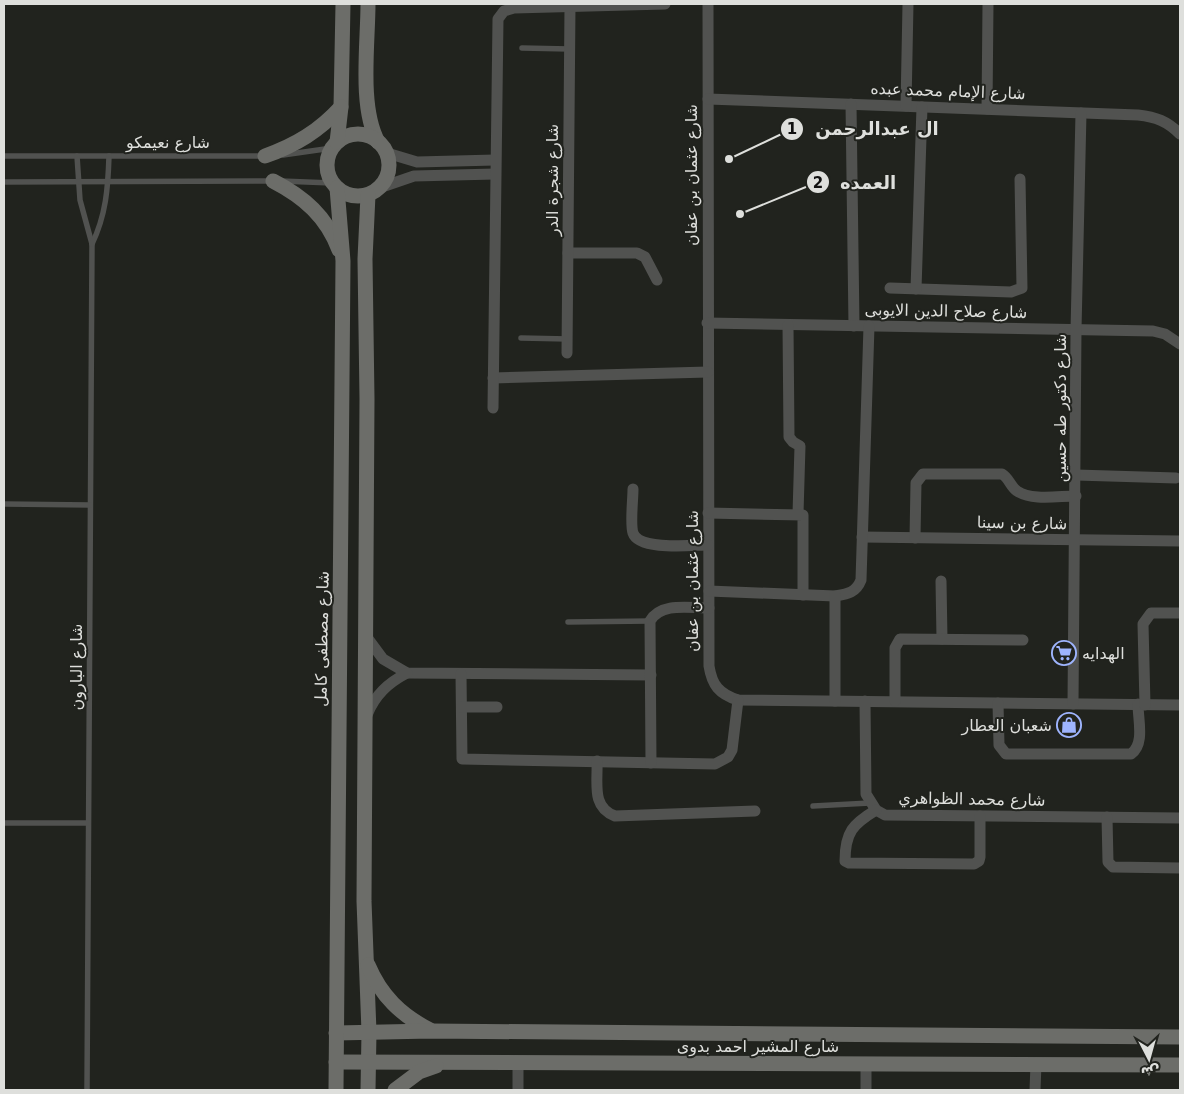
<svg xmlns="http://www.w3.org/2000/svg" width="1184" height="1094" viewBox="0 0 1184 1094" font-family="'DejaVu Sans','Noto Naskh Arabic',sans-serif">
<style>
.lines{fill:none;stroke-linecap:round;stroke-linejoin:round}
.lane{stroke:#515250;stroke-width:5.5}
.street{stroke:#515250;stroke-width:11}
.secondary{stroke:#6c6d69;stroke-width:15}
.labels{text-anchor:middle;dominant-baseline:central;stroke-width:4;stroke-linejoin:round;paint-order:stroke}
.street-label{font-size:16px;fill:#dedfdc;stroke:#21231e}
.poi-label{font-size:16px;fill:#dedfdc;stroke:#21231e;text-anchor:start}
.leader{fill:none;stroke:#dedfdc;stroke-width:2}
.callout-dot{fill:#dedfdc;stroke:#21231e;stroke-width:2}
.mark-label{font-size:15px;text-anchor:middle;font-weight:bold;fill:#111}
.callout-label{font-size:18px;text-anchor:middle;font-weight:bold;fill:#dedfdc;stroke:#21231e;stroke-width:4;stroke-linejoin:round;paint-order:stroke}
</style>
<rect width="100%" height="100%" fill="#21231e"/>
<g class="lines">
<g class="lane">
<polyline points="522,48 569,49"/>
<polyline points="283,155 332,148"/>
<polyline points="4,156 263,156"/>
<polyline points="77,156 80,200 92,244 87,1090"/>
<polyline points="281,181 332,183"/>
<polyline points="4,182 272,181"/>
<path d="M92,244c14,-29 16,-56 17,-88"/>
<polyline points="521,338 568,339"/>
<polyline points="4,504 90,505"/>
<polyline points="568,622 650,621"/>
<polyline points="813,806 870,803"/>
<polyline points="4,823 88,823"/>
</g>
<g class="street">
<path d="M708,4l1,662c3,19 10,28 29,34l442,5"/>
<path d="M708,99l430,16c18,2 29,6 42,19"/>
<polyline points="851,104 854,326"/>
<polyline points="906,106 908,4"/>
<polyline points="987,109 988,4"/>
<polyline points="387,153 417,162 495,160"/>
<polyline points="379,188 414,176 495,174"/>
<polyline points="568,253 637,253 645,257 657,280"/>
<polyline points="890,288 1011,292 1022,288 1020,179"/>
<polyline points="916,289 922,107"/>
<polyline points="707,323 1153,331 1165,334 1180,344"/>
<polyline points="788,325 789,437 793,442 800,446 798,514"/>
<polyline points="567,353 570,6"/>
<polyline points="493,378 708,372"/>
<polyline points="493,408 498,19 504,11 514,8 665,4"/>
<polyline points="1076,475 1176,478"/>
<path d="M633,489c0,11 -3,35 0,44 6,18 59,12 75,12"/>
<polyline points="708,513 803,515 803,595"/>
<polyline points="862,537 1180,541"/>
<path d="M915,538l1,-55 7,-9h79c7,4 8,12 15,17 15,10 41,5 59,5"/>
<polyline points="941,581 942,639"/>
<path d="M709,591l126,5c12,-2 21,-3 26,-16l8,-254"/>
<polyline points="835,596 835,701"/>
<polyline points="366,636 383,659 407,673 651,675"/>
<polyline points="461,674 462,759 715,764 728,757 732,750 738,700"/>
<polyline points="865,701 866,794 876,810 885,815 1180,818"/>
<polyline points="895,701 895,648 900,639 1023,640"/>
<path d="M998,703l1,42 7,9h125c14,-10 7,-34 7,-50"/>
<polyline points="1073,704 1076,330 1081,113"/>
<polyline points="1145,705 1143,624 1151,613 1180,613"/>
<polyline points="462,707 497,707"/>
<path d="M367,715c8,-20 21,-32 40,-42"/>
<path d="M597,761c1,22 -6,46 18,55l140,-5"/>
<path d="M651,763l-1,-142c11,-19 39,-13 59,-13"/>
<path d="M876,810c-23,14 -31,22 -31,51l4,2 125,1 5,-3 1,-4v-41"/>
<polyline points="1107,817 1108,862 1113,867 1180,868"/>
<polyline points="518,1063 518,1090"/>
<polyline points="866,1090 866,1064"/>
<polyline points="1035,1090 1036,1064"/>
</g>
<g class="secondary">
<path d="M368,4c0,40 -9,103 10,138"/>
<circle cx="358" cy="165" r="31"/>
<polyline points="337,142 341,107 343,4"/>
<path d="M265,156c31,-11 54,-25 76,-49"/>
<path d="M273,181c31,16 54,36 66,69"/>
<polyline points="368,195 365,259 367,399 364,901 369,1032 368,1090"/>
<path d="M368,965c13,31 33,50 62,65"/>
<polyline points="336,1033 431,1031 1180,1037"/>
<polyline points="336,1062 1180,1065"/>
<polyline points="336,1090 343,261 337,188"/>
<polyline points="395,1090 419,1072 436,1066"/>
</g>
</g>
<defs>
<symbol id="supermarket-ring" viewBox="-11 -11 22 22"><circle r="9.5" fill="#21231e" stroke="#9eb4fd" stroke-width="1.5"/><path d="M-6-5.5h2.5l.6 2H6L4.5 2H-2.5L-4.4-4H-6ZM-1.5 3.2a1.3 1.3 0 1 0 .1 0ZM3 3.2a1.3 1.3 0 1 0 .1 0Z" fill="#9eb4fd"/></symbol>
<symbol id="shop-ring" viewBox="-11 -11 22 22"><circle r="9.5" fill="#21231e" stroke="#9eb4fd" stroke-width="1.5"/><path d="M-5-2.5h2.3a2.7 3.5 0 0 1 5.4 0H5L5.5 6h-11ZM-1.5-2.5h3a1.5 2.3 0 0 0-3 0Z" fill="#9eb4fd"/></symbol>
</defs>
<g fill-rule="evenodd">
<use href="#supermarket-ring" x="1050" y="639" width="28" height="28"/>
<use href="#shop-ring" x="1055" y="711" width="28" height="28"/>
</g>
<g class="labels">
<g class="street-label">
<text transform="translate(948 91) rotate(2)">شارع الإمام محمد عبده</text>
<text x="168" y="142">شارع نعيمكو</text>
<text transform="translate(691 175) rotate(-90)">شارع عثمان بن عفان</text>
<text transform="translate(552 180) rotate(-90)">شارع شجرة الدر</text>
<text transform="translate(946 311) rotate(1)">شارع صلاح الدين الايوبى</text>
<text transform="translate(1060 408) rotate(-90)">شارع دكتور طه حسين</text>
<text transform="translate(1022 523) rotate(1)">شارع بن سينا</text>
<text transform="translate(692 581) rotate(-90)">شارع عثمان بن عفان</text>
<text transform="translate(322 639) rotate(-89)">شارع مصطفى كامل</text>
<text transform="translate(76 667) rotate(-90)">شارع البارون</text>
<text transform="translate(972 799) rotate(1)">شارع محمد الظواهري</text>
<text x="758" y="1046">شارع المشير احمد بدوى</text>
</g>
<g class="poi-label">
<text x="1082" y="653">الهدايه</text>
<text x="1052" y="725" text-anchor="end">شعبان العطار</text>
</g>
</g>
<path class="leader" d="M729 159L792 129M740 214L818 182"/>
<g class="callout-dot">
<circle cx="729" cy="159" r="5"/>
<circle cx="740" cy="214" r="5"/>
<circle cx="792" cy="129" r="12"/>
<circle cx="818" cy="182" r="12"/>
</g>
<g class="mark-label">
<text x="792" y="134">1</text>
<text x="818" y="188">2</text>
</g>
<g class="callout-label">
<text x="877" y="135">ال عبدالرحمن</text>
<text x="868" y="189">العمده</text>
</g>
<rect width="1184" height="1094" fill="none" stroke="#dedfdc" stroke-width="10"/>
<g transform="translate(1149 1059) rotate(174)" stroke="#21231e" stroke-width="4" paint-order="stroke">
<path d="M0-4L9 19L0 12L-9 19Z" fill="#dedfdc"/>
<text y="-8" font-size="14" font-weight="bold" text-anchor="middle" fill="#dedfdc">ش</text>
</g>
</svg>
